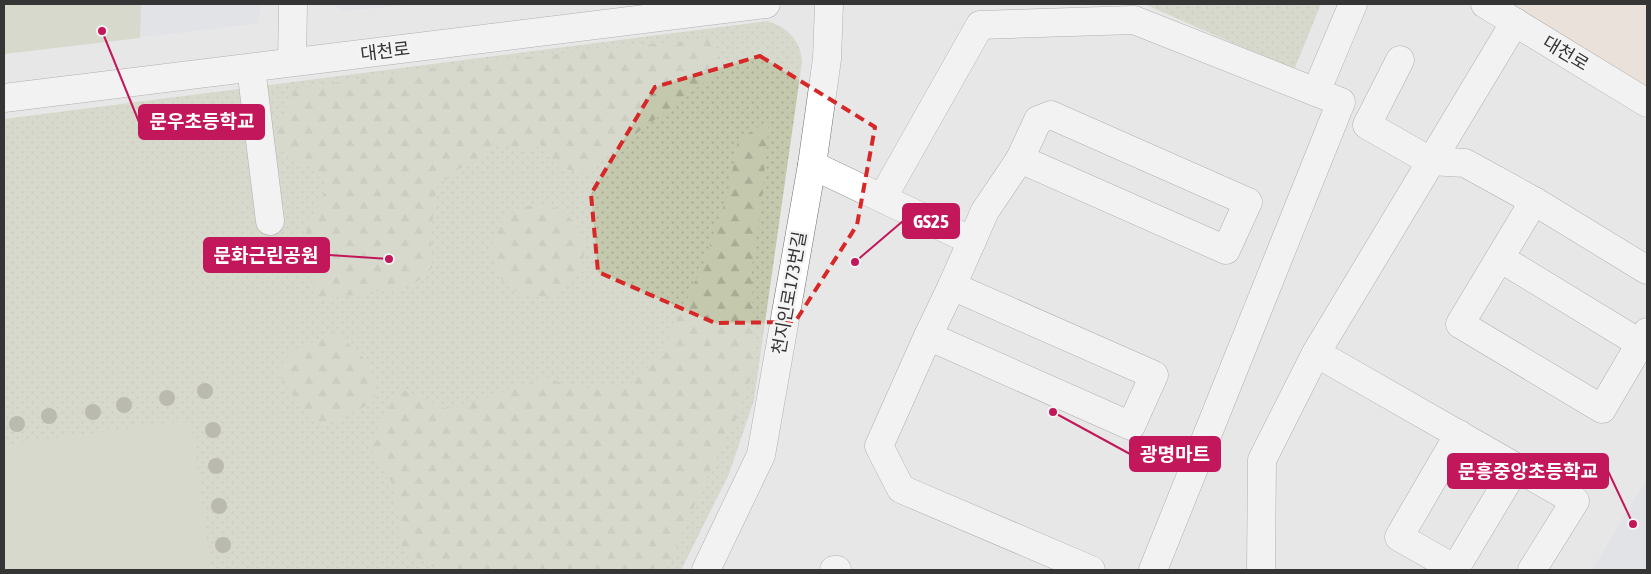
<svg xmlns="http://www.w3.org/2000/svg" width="1651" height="574" viewBox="0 0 1651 574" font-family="'Asap Condensed','Noto Sans KR',sans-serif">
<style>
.commercial{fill:#eddaca}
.built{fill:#dadde5}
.grass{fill:url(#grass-dots)}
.forest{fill:url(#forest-firs)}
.garden{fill:#c4c8ac}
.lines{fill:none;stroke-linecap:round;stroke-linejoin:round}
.minor-casing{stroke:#6d6d6e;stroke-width:29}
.minor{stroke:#fff;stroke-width:28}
.tree{fill:#848669}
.marked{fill:none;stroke:#d62828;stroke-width:4;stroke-dasharray:10 6;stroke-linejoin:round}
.labels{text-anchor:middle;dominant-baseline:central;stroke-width:5;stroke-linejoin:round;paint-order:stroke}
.street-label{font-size:18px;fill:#353536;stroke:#f4f4f5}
.leader{fill:none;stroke:#c2185b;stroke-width:2}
.callout-dot{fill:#c2185b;stroke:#f4f4f5;stroke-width:2}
.callout{fill:#c2185b;stroke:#c2185b;stroke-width:2}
.callout-label{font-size:19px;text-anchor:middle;font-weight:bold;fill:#fff}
</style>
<defs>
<pattern id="grass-dots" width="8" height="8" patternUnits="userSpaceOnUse" patternTransform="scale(1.25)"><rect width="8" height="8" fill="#c4c8ac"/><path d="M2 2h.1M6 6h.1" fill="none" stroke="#a9ac95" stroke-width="1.8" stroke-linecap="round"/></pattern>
<pattern id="forest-firs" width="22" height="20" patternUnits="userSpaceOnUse" patternTransform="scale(1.25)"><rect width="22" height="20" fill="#c4c8ac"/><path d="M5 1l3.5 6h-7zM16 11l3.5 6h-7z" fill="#a9ac95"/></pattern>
</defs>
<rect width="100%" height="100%" fill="#e7e7e8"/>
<polygon class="commercial" points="1509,4 1647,4 1647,88"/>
<g class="built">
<polygon points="4,4 260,4 259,23 4,54"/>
<polygon points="334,4 421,4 342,11"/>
<polygon points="1647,478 1647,570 1592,570"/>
</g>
<g class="grass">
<polygon points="1144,4 1321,4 1294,70"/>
<path d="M767,21c20,6 34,19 35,41l-48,338 -25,74 -48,96h-677v-451z"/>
</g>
<g class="forest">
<path d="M711,38l9,20 -5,16 -131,99c-27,-5 -33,-9 -46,-33l-9,10 -15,1 -13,-9 -18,17 -23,9 -24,19 -5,48 1,33 -20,18 -93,14 -21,-52 32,-67 -58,-36 23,-56 156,-24z"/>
<polygon points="769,120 761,208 752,266 754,369 737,417 709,472 666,570 438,570 402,548 395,488 368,446 400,388 449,410 546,378 580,388 629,386 662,352 703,265 728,194 738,140"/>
<circle cx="538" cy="251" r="46"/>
<path d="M336,333c25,22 44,33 38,69l-51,25 -16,-11 -31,-45 18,-21z"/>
</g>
<g class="garden">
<polygon points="4,4 141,4 140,38 4,54"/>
<polygon points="191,420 211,570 4,570 4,445"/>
</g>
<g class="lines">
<defs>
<g id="minor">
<polyline points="1485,4 1647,103"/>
<polyline points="1400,60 1367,125 1430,161 1465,163 1534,201 1647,270"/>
<polyline points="292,62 293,4"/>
<polyline points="251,68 270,221"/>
<polyline points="1316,92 1353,4"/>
<polyline points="4,98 766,4"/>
<polygon points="1051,115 1248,202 1226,250 1020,159 1038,120"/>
<polyline points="1020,159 985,211 952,286 1154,375 1131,426 928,336 879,446 901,489 1091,570"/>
<polyline points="812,165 972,241"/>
<polyline points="883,197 980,25 1134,20 1341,102 1153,570"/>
<polyline points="1534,201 1460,324 1602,409 1647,332"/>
<polyline points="1500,258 1641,344"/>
<polyline points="928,336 952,286"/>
<polyline points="1316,353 1575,501 1532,570"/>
<polyline points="1455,569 1516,467"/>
<polyline points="706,570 761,455 812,165 827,59 829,4"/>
<polyline points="834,570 837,570"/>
<polyline points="1261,570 1262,460 1316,353 1515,22"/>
<polyline points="1457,570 1399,537 1459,434"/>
</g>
</defs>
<use href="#minor" class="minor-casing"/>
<use href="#minor" class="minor"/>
</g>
<g class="tree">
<circle cx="205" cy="391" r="8"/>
<circle cx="167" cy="398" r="8"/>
<circle cx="124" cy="405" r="8"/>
<circle cx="93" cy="412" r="8"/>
<circle cx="49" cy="416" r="8"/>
<circle cx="17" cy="424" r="8"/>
<circle cx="213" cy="430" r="8"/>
<circle cx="216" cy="466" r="8"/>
<circle cx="219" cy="506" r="8"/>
<circle cx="223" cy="545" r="8"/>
</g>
<path d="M0 0H1651V574H0ZM760,56l115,71 -18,98 -62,97 -80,1 -117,-51 -7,-78 64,-107z" fill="#e7e7e8" fill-opacity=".55" fill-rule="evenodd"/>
<path class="marked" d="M760,56l115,71 -18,98 -62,97 -80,1 -117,-51 -7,-78 64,-107z"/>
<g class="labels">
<g class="street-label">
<text transform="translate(385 51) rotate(-7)">대천로</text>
<text transform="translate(1566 53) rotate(31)">대천로</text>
<text transform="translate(789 293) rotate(-80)">천지인로173번길</text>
</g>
</g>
<path class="leader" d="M102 31L139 122M855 262L903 221M389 259L329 255M1053 412L1130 454M1633 524L1608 471"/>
<g class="callout-dot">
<circle cx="102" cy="31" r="5"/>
<circle cx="855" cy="262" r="5"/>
<circle cx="389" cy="259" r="5"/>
<circle cx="1053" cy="412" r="5"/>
<circle cx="1633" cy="524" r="5"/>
</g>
<g class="callout">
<rect x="139" y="105" width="125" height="34" rx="5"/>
<rect x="903" y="204" width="56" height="34" rx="5"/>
<rect x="204" y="238" width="125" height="34" rx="5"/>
<rect x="1130" y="437" width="90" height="34" rx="5"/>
<rect x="1448" y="454" width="160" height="34" rx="5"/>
</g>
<g class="callout-label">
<text x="202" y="128">문우초등학교</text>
<text x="931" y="228">GS25</text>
<text x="266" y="262">문화근린공원</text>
<text x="1175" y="461">광명마트</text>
<text x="1528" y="478">문흥중앙초등학교</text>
</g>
<rect width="1651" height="574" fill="none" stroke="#353536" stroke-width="10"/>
</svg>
